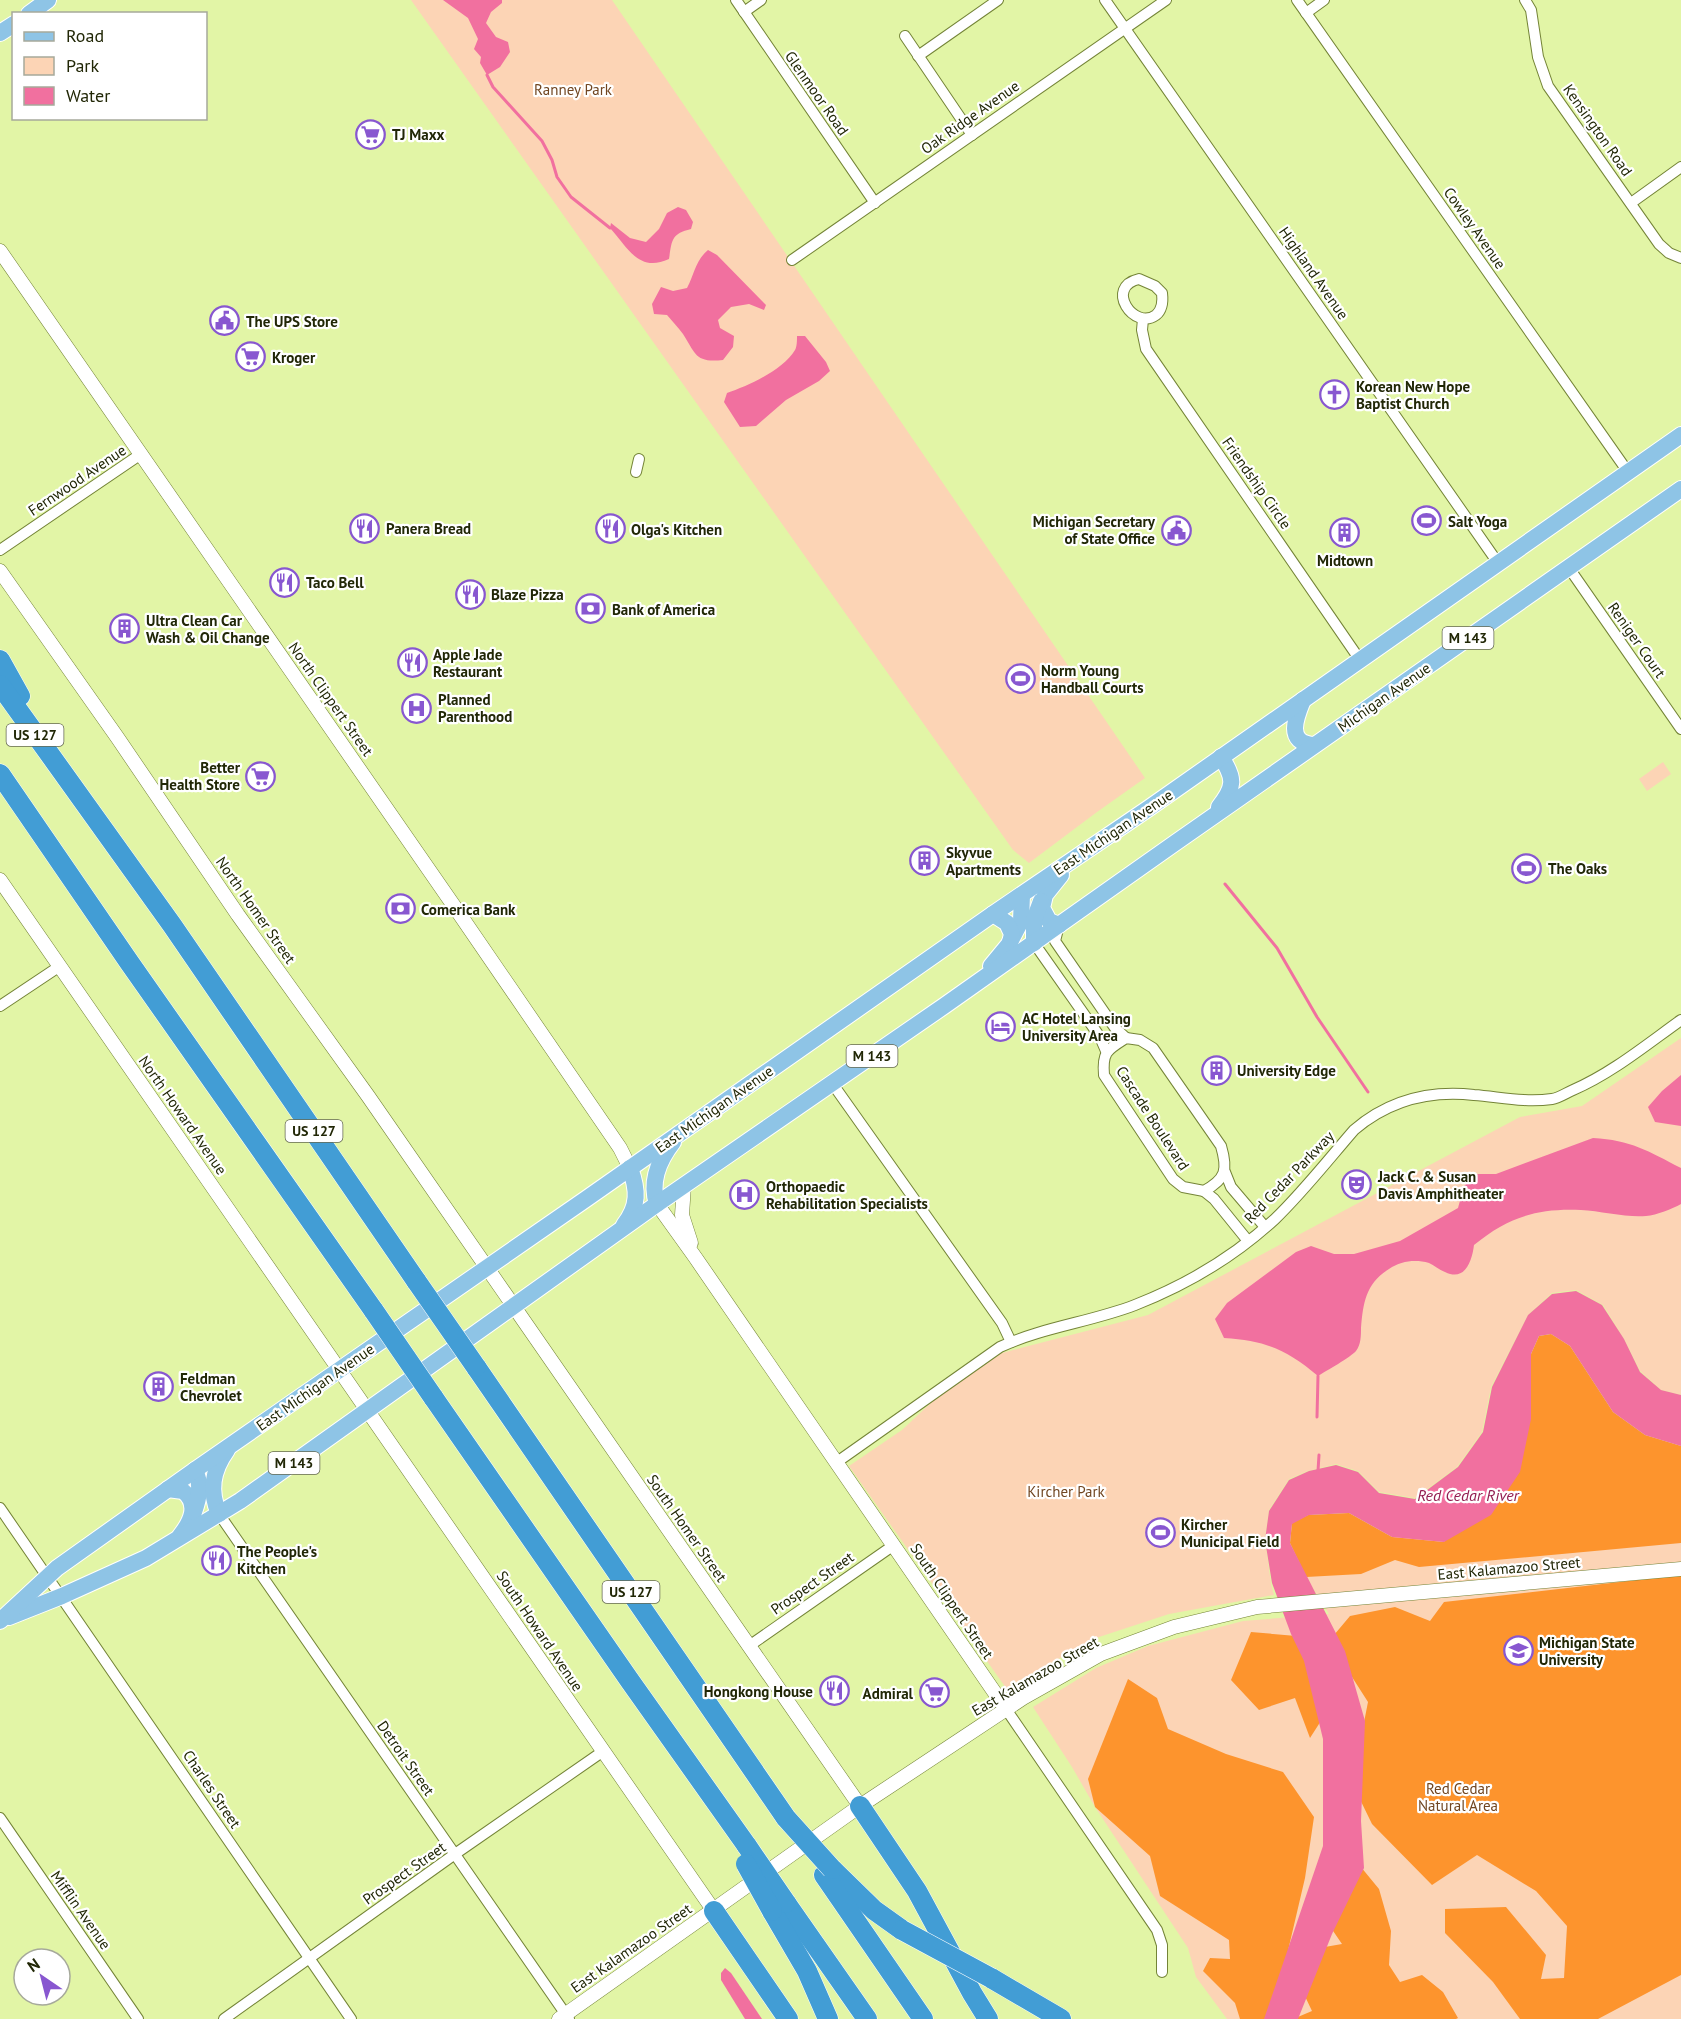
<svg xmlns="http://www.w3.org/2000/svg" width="1681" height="2019" viewBox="0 0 1681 2019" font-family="'PT Sans',sans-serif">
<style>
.green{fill:#fcd4b5}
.forest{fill:#fd942d}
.water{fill:#f1709f}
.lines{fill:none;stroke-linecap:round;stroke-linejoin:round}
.stream{stroke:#f1709f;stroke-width:3}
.minor-casing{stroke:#748437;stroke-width:12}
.tertiary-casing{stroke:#748437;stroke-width:15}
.primary-casing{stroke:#fff;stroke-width:18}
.motorway-casing{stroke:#fff;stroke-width:21}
.minor{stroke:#fff;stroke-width:10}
.tertiary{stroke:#fff;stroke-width:14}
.primary{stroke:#8ec4e6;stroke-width:16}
.motorway{stroke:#429dd5;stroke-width:20}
.motorway-bridge-casing{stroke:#fff;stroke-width:21;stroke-linecap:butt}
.motorway-bridge{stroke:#429dd5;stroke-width:20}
.labels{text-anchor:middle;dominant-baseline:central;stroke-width:4.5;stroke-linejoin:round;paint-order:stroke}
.shield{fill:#fff;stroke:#646851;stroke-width:1.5}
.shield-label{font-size:14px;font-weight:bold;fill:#212706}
.park-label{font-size:15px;fill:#714621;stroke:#fff}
.street-label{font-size:15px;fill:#212706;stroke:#fff}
.poi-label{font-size:15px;font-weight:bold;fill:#212706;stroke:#fff;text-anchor:start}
.water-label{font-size:16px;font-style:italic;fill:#931f52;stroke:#fff}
</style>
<rect width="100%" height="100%" fill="#e2f5a6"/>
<g class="green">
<polygon points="411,0 612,0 1145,778 1097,812 1029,863 1013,850"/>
<polygon points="1663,762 1671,774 1647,791 1639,779"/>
<polygon points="1681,1038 1681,1395 1661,1390 1640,1371 1624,1339 1603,1305 1576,1290 1552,1293 1528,1315 1491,1387 1482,1432 1457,1467 1415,1498 1379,1492 1358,1471 1336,1464 1308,1471 1289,1479 1269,1510 1265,1539 1271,1584 1274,1595 1169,1614 1096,1638 1006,1688 849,1466 902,1430 935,1399 1002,1353 1148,1315 1520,1117 1582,1106"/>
<polygon points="1645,1435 1681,1446 1681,2019 1227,2019 1196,1977 1188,1948 1095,1807 1072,1767 1033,1707 1096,1668 1148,1646 1243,1621 1329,1614 1306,1577 1392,1537"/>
</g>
<g class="forest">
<polygon points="1551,1334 1570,1346 1613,1412 1645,1435 1681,1446 1681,1543 1419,1567 1395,1560 1361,1574 1306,1577 1290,1543 1292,1523 1308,1515 1349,1513 1392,1537 1444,1542 1530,1381 1531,1354 1539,1336"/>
<polygon points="1681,1575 1681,1975 1598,2019 1520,2019 1493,1982 1445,1933 1445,1909 1506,1907 1546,1955 1541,1979 1564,1978 1567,1926 1536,1891 1477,1855 1432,1885 1372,1824 1352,1783 1368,1702 1329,1641 1350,1616 1395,1607 1430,1621 1444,1602"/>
<polygon points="1251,1632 1308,1637 1326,1713 1310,1738 1295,1698 1259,1710 1231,1680"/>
<polygon points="1128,1679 1157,1698 1168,1729 1226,1754 1283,1772 1314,1817 1305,1878 1272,2019 1240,2019 1235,2003 1203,1971 1210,1958 1230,1959 1229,1940 1160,1896 1150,1856 1095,1807 1088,1779"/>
<polygon points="1356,1861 1379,1889 1391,1931 1389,1965 1400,1982 1422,1975 1443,1992 1458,2018 1456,2019 1293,2019 1312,2011 1302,1990 1319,1948 1342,1944 1329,1925"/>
</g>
<g class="water">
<polygon points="443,0 502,0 502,3 491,12 486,23 496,37 508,42 510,52 500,67 487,75 480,63 481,57 474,49 478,39 468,18"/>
<path d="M678,207l8,3 7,12 -2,7c-20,5 -19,11 -22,30 -30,14 -41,-11 -59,-31l1,-5 19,15 16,4 13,-13 8,-16z"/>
<path d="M708,250l9,5 49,50 -2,5 -15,-6 -18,3 -13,13 2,8 14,8 -1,11 -10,13c-28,3 -27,-6 -40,-26 -5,-7 -11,-13 -16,-19l-13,-1 -2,-10 9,-17 12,4 14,-3c8,-15 8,-27 21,-38z"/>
<path d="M797,336h8l21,26 4,9 -11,10 -33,19 -30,26 -16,1 -16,-25 3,-9c21,-7 56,-23 68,-43 2,-3 2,-10 2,-14z"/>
<polygon points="1681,1075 1681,1126 1655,1122 1648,1107 1662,1091"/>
<path d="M1593,1138c38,2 55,13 88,30v36c-9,5 -24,11 -35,12 -18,2 -45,-5 -65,-6 -43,-2 -73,7 -107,35 -2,16 -9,37 -29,27 -6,-2 -11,-7 -16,-9 -14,-4 -28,-2 -40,6 -23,14 -26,34 -28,59 0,7 0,17 -5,23 -5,6 -30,20 -38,25 -32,-27 -52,-35 -94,-38l-9,-19 12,-16 69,-51 15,-6 23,8h20l46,-13 58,-33 6,-22 14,-12h18z"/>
<polygon points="1576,1291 1602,1305 1624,1339 1640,1372 1661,1390 1681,1395 1681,1446 1645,1435 1613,1412 1570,1346 1551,1334 1539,1336 1531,1354 1531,1419 1520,1472 1491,1515 1444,1542 1392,1537 1349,1513 1309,1515 1292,1524 1290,1543 1345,1651 1365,1721 1361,1821 1364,1868 1332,1934 1298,2019 1264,2019 1323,1846 1323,1739 1304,1661 1291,1634 1272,1583 1265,1540 1269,1511 1289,1480 1309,1471 1336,1465 1358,1472 1379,1493 1415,1499 1458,1467 1483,1432 1492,1387 1528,1315 1552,1294"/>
<polygon points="725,1968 731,1973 762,2019 745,2019 721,1980 721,1973"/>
</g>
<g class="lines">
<g class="stream">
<polyline points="487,75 493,87 542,141 552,160 557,177 571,197 610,228"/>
<polyline points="1225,884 1277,948 1317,1017 1368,1092"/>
<polyline points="1317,1417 1318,1376"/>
<polyline points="1318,1471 1319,1455"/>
</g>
<defs>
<g id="minor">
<polyline points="736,0 875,203"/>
<polyline points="1105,0 1498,563"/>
<polyline points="1297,0 1628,472"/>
<polyline points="1525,0 1531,10 1538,57 1548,86 1659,244 1669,253 1681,258"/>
<polyline points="744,12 761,0"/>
<polyline points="1306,13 1324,0"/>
<polyline points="905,36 972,135"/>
<polyline points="918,56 998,0"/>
<polyline points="1631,203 1681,167"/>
<polyline points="792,260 1166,0"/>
<path d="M1139,279l16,7 7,7c1,8 0,17 -6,22 -22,16 -52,-28 -17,-36z"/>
<polyline points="1143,319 1142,330 1146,349 1360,660"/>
<polyline points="636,472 639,459"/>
<polyline points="0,550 141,454"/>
<polyline points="1569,568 1681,729"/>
<polyline points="1059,925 1055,941 1115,1028 1126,1038"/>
<polyline points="1034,943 1100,1037 1106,1051"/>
<polyline points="0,1006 60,966"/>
<path d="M1126,1038l14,2 13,8 68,98c7,24 5,33 -17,45l-21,-4 -10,-8 -69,-104c-2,-23 3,-25 22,-37z"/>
<polyline points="832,1083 1002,1323 1011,1342"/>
<polyline points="1225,1172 1231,1187 1265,1227"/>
<polyline points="1204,1191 1214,1199 1248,1241"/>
<path d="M837,1462l163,-115c43,-20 91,-25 135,-42 51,-20 100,-49 140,-86 28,-27 53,-59 79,-89 35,-30 75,-40 120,-35 26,2 51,8 78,4 7,-1 14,-6 21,-9 39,-17 73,-45 108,-70"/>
<polyline points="0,1508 351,2019"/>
<polyline points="219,1514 569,2019"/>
<polyline points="749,1646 894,1545"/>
<polyline points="1006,1709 1157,1930 1162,1945 1162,1972"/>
<polyline points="0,1818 138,2019"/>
<polyline points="224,2019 455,1854 602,1752"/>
</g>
<g id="tertiary">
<polyline points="0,251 454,906 620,1148 630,1168"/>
<polyline points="0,571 117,737 238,915 368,1096 860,1806"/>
<polyline points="0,880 714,1911"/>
<polyline points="684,1185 682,1215 691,1243"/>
<polyline points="657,1204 695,1257 1006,1709"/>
<polyline points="559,2019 860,1806 1023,1698 1101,1654 1174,1627 1257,1607 1681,1569"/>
</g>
<g id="primary">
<polyline points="29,14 48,0"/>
<polyline points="0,33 14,24"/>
<path d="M1303,700c-7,17 -18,43 11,45"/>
<path d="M1219,807c16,-20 16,-29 2,-50"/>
<polyline points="1059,925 1049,921 1042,908 1045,895 1061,875"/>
<polyline points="1010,942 1021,921 1022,895"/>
<polyline points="1034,943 1034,920 1041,901"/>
<polyline points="991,966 1010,943 1012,934 1007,923 993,914"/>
<path d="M657,1204c-7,-22 2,-44 16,-62"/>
<path d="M624,1225c15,-19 14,-35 6,-57"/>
<path d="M168,1489l15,2c17,13 8,31 -3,45"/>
<path d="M194,1512c5,-14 8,-28 1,-42"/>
<path d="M219,1514c-10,-23 -7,-43 8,-64"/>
<polyline points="9,1617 62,1596 146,1558 240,1501 657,1204 944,1006 1175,843 1681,489"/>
<polyline points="0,1621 57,1568 195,1470 586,1199 993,914 1149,808 1681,435"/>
</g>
<g id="motorway">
<polyline points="0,660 20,696"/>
<polyline points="0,685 172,925 417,1282"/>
<polyline points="0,774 129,962 374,1311"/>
<polyline points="476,1367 786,1818"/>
<polyline points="433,1397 630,1681 747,1846"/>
<polyline points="860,1806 917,1891 972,1993 988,2019"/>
<polyline points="832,1869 874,1910 902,1930"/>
<polyline points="824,1875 923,2019"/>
<polyline points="786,1903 867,2019"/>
<polyline points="714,1911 788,2019"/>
<polyline points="772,1911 807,1971 828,2019"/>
<polyline points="991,1978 1061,2019"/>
</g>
</defs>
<use href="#minor" class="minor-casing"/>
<use href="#tertiary" class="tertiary-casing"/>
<use href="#primary" class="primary-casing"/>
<use href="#motorway" class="motorway-casing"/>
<use href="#minor" class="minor"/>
<use href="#tertiary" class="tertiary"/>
<use href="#primary" class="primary"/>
<use href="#motorway" class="motorway"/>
<defs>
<g id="motorway-bridge">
<polyline points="417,1282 476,1367"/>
<polyline points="374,1311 433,1397"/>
<polyline points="786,1818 832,1869"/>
<polyline points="747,1846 786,1903"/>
<polyline points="746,1864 772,1911"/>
<polyline points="902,1930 991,1978"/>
</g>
</defs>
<use href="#motorway-bridge" class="motorway-bridge-casing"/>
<use href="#motorway-bridge" class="motorway-bridge"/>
</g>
<defs>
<symbol id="supermarket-ring" viewBox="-11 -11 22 22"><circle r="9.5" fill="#fff" stroke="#8857d0" stroke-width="1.5"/><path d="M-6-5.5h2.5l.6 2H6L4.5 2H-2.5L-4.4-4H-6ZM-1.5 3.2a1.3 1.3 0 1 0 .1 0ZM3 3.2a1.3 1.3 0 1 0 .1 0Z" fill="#8857d0"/></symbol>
<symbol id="civic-ring" viewBox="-11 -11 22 22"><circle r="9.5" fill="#fff" stroke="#8857d0" stroke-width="1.5"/><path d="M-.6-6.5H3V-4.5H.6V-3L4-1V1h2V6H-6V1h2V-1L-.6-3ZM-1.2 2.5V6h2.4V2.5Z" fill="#8857d0"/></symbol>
<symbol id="church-ring" viewBox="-11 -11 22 22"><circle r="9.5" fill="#fff" stroke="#8857d0" stroke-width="1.5"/><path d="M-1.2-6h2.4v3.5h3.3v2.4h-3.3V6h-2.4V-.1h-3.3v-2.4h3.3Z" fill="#8857d0"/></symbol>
<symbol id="stadium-ring" viewBox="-11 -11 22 22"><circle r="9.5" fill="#fff" stroke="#8857d0" stroke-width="1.5"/><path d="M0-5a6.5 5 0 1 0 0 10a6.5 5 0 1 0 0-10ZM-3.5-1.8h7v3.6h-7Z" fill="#8857d0"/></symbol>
<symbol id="restaurant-ring" viewBox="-11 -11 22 22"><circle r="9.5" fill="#fff" stroke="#8857d0" stroke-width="1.5"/><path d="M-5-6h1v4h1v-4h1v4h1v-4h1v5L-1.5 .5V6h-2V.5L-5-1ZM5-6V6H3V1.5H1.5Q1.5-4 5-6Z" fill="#8857d0"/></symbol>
<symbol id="building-ring" viewBox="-11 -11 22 22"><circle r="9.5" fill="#fff" stroke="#8857d0" stroke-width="1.5"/><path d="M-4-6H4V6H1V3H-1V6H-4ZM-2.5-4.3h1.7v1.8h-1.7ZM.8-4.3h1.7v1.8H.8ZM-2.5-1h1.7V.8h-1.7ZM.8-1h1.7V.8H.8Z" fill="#8857d0"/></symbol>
<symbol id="bank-ring" viewBox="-11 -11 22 22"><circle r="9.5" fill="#fff" stroke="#8857d0" stroke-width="1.5"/><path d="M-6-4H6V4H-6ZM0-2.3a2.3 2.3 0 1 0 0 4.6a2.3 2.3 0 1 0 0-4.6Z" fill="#8857d0"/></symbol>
<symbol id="hospital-ring" viewBox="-11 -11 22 22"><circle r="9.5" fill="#fff" stroke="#8857d0" stroke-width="1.5"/><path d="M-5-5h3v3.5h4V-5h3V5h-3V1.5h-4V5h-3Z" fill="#8857d0"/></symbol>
<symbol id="hotel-ring" viewBox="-11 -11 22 22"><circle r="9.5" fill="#fff" stroke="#8857d0" stroke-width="1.5"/><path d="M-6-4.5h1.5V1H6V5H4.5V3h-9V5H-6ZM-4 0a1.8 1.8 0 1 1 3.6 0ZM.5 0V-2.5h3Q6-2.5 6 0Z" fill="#8857d0"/></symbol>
<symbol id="theatre-ring" viewBox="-11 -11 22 22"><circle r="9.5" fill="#fff" stroke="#8857d0" stroke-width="1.5"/><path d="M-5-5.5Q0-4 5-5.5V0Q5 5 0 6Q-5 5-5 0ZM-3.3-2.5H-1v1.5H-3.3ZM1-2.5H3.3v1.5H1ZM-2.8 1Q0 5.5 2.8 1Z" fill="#8857d0"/></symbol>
<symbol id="university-ring" viewBox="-11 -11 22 22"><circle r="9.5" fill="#fff" stroke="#8857d0" stroke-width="1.5"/><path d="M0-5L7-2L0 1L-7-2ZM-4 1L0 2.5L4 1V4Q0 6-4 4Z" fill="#8857d0"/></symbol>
</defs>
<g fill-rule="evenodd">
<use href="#supermarket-ring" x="354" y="118" width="33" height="33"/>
<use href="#civic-ring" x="208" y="304" width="33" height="33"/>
<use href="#supermarket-ring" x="234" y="340" width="33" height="33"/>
<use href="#church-ring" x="1318" y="378" width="33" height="33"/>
<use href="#stadium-ring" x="1410" y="504" width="33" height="33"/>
<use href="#restaurant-ring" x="348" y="512" width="33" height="33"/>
<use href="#restaurant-ring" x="594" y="512" width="33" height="33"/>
<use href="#civic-ring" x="1160" y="514" width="33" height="33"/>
<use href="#building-ring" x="1328" y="516" width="33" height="33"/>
<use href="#restaurant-ring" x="268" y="566" width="33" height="33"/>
<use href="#restaurant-ring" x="454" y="578" width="33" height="33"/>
<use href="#bank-ring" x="574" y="592" width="33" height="33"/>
<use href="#building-ring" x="108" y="612" width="33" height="33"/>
<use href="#restaurant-ring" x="396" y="646" width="33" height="33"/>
<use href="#stadium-ring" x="1004" y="662" width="33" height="33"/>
<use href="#hospital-ring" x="400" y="692" width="33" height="33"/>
<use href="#supermarket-ring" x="244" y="760" width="33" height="33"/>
<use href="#building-ring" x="908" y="844" width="33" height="33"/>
<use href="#stadium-ring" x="1510" y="852" width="33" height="33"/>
<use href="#bank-ring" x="384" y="892" width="33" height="33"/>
<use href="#hotel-ring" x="984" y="1010" width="33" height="33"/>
<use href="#building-ring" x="1200" y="1054" width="33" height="33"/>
<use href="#theatre-ring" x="1340" y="1168" width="33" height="33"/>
<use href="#hospital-ring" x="728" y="1178" width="33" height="33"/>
<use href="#building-ring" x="142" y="1370" width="33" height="33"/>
<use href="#stadium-ring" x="1144" y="1516" width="33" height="33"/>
<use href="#restaurant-ring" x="200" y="1544" width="33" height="33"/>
<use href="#university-ring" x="1502" y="1634" width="33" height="33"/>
<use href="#restaurant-ring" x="818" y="1674" width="33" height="33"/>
<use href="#supermarket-ring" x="918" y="1676" width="33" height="33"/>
</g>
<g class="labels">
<g class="shield">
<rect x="1442.5" y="627" width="51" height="22" rx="4.5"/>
<rect x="6.5" y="724" width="57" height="22" rx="4.5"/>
<rect x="846.5" y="1045" width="51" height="22" rx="4.5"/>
<rect x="285.5" y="1120" width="57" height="22" rx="4.5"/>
<rect x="268.5" y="1452" width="51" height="22" rx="4.5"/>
<rect x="602.5" y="1581" width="57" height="22" rx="4.5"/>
</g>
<g class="shield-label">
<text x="1468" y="638">M 143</text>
<text x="35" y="735">US 127</text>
<text x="872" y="1056">M 143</text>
<text x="314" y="1131">US 127</text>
<text x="294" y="1463">M 143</text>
<text x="631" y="1592">US 127</text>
</g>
<g class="park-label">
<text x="573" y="89">Ranney Park</text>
<text x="1066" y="1491">Kircher Park</text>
<text x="1458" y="1788">Red Cedar<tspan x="1458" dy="17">Natural Area</tspan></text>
</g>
<g class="street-label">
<text transform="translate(817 93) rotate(55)">Glenmoor Road</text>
<text transform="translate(970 117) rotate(-35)">Oak Ridge Avenue</text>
<text transform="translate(1598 130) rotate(55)">Kensington Road</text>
<text transform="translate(1475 228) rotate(55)">Cowley Avenue</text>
<text transform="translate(1314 273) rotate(55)">Highland Avenue</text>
<text transform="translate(77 480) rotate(-34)">Fernwood Avenue</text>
<text transform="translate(1257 483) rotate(55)">Friendship Circle</text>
<text transform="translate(1637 640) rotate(55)">Reniger Court</text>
<text transform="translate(1384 697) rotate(-35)">Michigan Avenue</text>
<text transform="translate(331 699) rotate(55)">North Clippert Street</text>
<text transform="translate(1113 832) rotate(-34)">East Michigan Avenue</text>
<text transform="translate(256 910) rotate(55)">North Homer Street</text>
<text transform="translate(714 1109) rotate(-35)">East Michigan Avenue</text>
<text transform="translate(183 1115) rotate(55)">North Howard Avenue</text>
<text transform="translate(1153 1118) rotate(57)">Cascade Boulevard</text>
<text transform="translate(1289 1177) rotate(-46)">Red Cedar Parkway</text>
<text transform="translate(315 1387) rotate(-35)">East Michigan Avenue</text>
<text transform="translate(687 1528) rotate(55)">South Homer Street</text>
<text transform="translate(1509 1568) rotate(-5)">East Kalamazoo Street</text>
<text transform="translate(812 1583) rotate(-35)">Prospect Street</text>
<text transform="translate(952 1601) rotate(56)">South Clippert Street</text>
<text transform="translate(540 1631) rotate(56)">South Howard Avenue</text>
<text transform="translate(1035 1676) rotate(-30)">East Kalamazoo Street</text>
<text transform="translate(406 1758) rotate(55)">Detroit Street</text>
<text transform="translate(212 1789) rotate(56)">Charles Street</text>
<text transform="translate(404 1873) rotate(-35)">Prospect Street</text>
<text transform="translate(81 1910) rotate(55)">Mifflin Avenue</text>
<text transform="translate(631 1948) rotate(-35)">East Kalamazoo Street</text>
</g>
<g class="poi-label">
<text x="392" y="134">TJ Maxx</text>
<text x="246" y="321">The UPS Store</text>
<text x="272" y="357">Kroger</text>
<text x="1356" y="386">Korean New Hope<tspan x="1356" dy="17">Baptist Church</tspan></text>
<text x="1155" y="521" text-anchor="end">Michigan Secretary<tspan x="1155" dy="17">of State Office</tspan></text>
<text x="1448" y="521">Salt Yoga</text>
<text x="386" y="528">Panera Bread</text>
<text x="631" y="529">Olga's Kitchen</text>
<text x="1345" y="560" text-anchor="middle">Midtown</text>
<text x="306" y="582">Taco Bell</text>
<text x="491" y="594">Blaze Pizza</text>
<text x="612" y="609">Bank of America</text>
<text x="146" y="620">Ultra Clean Car<tspan x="146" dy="17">Wash &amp; Oil Change</tspan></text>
<text x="433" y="654">Apple Jade<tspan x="433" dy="17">Restaurant</tspan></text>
<text x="1041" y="670">Norm Young<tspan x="1041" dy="17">Handball Courts</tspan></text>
<text x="438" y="699">Planned<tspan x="438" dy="17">Parenthood</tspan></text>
<text x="240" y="767" text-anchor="end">Better<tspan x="240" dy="17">Health Store</tspan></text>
<text x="946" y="852">Skyvue<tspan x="946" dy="17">Apartments</tspan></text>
<text x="1548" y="868">The Oaks</text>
<text x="421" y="909">Comerica Bank</text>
<text x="1022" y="1018">AC Hotel Lansing<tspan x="1022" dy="17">University Area</tspan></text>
<text x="1237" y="1070">University Edge</text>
<text x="1378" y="1176">Jack C. &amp; Susan<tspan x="1378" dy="17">Davis Amphitheater</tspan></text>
<text x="766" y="1186">Orthopaedic<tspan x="766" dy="17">Rehabilitation Specialists</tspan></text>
<text x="180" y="1378">Feldman<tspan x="180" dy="17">Chevrolet</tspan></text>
<text x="1181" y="1524">Kircher<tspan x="1181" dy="17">Municipal Field</tspan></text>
<text x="237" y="1551">The People's<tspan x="237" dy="17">Kitchen</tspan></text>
<text x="1539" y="1642">Michigan State<tspan x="1539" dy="17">University</tspan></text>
<text x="813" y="1691" text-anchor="end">Hongkong House</text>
<text x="913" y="1693" text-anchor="end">Admiral</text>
</g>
<g class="water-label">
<text x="1468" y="1495">Red Cedar River</text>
</g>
</g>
<rect x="12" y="12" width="195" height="108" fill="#ffffff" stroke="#a6a99b" stroke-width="1.5"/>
<rect x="24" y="32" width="30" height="9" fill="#8ec4e6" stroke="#a6a99b" stroke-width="1.5"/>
<text x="66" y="42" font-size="18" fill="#212706">Road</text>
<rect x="24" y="57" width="30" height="18" fill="#fcd4b5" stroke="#a6a99b" stroke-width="1.5"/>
<text x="66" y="72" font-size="18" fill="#212706">Park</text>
<rect x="24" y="87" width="30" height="18" fill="#f1709f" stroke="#a6a99b" stroke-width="1.5"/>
<text x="66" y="102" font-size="18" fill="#212706">Water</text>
<g transform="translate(42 1977) rotate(325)"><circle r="28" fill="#ffffff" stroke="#a6a99b" stroke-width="1.5"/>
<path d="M0-4.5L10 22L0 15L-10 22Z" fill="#8857d0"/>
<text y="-9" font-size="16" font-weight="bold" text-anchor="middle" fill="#212706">N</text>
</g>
</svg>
